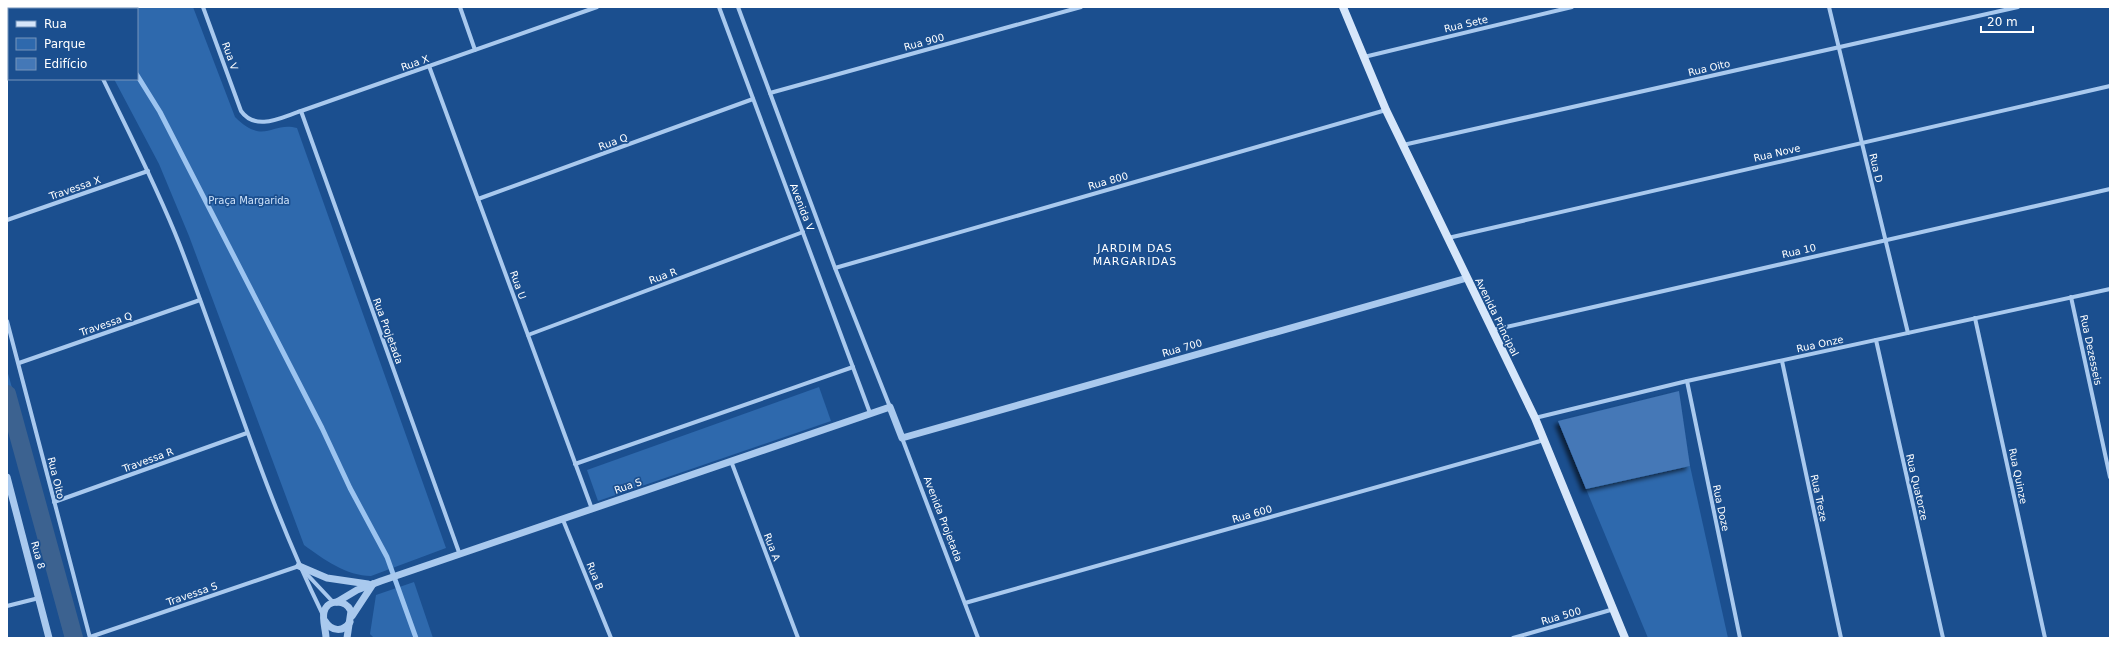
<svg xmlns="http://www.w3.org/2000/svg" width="2117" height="645" viewBox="0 0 2117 645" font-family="'DejaVu Sans',sans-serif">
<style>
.green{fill:#2e69ad}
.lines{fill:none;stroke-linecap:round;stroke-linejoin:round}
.stream{stroke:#9cc4f0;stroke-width:5}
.canal{stroke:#3c6290;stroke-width:18}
.building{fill:#4478b7;filter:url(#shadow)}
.minor{stroke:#a9c9ee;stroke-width:4}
.tertiary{stroke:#a9c9ee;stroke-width:7}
.secondary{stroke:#d6e6fa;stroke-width:8}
.labels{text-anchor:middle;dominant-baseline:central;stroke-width:3.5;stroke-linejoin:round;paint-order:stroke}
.street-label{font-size:10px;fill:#fff;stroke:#1b4f8f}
.park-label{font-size:10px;fill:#cfe3fa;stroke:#1b4f8f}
.neighbourhood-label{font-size:11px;letter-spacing:1px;fill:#fff;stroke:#1b4f8f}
</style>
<defs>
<filter id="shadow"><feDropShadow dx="-3.5" dy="3.5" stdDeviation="2" flood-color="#0009"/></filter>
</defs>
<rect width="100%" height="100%" fill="#1b4f8f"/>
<g class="green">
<path d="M75,7h118l42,110c29,29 37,4 62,11l149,420 -75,28c-24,0 -48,-17 -67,-31l-115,-309 -30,-72 -45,-85h23v-70h-61z"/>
<polygon points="7,370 82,638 65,638 7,420"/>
<polygon points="819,387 831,421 598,501 587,470"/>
<polygon points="1690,466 1728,638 1648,638 1586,489"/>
<polygon points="414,582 433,638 374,638 370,634 376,595"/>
</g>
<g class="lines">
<g class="stream">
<polyline points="96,7 98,9"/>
<polyline points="137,75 160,112 322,428 350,488 387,557 416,638"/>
</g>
<polyline class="canal" points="7,394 74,638"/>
</g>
<polygon class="building" points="1679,391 1690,466 1586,489 1558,421"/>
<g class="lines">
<g class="minor">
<polyline points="65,7 67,9"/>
<path d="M203,7l38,104c15,21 41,6 60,0l296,-104"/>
<polyline points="460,7 475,50"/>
<polyline points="719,7 870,413"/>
<polyline points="738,7 835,268 890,407"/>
<polyline points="1829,7 1908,333"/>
<polyline points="1364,57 1572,7"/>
<polyline points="429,66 592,509"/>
<polyline points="7,68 9,67"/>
<path d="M103,79c26,54 54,108 76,164 48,124 85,252 144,372"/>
<polyline points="770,93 1081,7"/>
<polyline points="301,111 460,555"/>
<polyline points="1403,145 2018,7"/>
<polyline points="478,199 753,99"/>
<polyline points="7,220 148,171"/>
<polyline points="1448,238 2110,86"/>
<polyline points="835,268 1386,110"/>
<polyline points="2071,297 2110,477"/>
<polyline points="1975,318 2045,638"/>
<polyline points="7,321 90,638"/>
<polyline points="1493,330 2110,189"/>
<polyline points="528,335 803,232"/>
<polyline points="1876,340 1943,638"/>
<polyline points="1782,361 1841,638"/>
<polyline points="19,363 200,300"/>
<polyline points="1687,381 1740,638"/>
<polyline points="1535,418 1687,381 2110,289"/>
<polyline points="902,438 978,638"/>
<polyline points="731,461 798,638"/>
<polyline points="575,464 853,367"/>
<polyline points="54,502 247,433"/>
<polyline points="563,520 611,638"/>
<polyline points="302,569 333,602"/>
<polyline points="965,603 1544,440"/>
<polyline points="7,606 39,598"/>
<polyline points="90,637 299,566"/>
<polyline points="1513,638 1614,609"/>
</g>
<g class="tertiary">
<polyline points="7,477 49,638"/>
<polyline points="299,566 327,578 368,584"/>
<polyline points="337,602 357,590 381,581 890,407 902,438 1467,278"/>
<polyline points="352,616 373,584"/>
<path d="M325,621c6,10 18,12 25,1"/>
<path d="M326,638c0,-7 -4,-19 -2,-26 4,-14 22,-12 27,-1l-4,27"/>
</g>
<polyline class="secondary" points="1343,7 1386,110 1535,418 1625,638"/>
</g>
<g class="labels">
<g class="street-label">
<text transform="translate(1466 24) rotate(-13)">Rua Sete</text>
<text transform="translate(924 42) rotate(-15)">Rua 900</text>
<text transform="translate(230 56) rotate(70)">Rua V</text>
<text transform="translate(415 63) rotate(-19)">Rua X</text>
<text transform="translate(1709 68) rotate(-13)">Rua Oito</text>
<text transform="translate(613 142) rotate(-20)">Rua Q</text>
<text transform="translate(1777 153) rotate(-13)">Rua Nove</text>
<text transform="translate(1876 168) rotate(77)">Rua D</text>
<text transform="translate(1108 181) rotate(-16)">Rua 800</text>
<text transform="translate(75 188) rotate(-19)">Travessa X</text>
<text transform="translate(802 207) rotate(69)">Avenida V</text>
<text transform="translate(1799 251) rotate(-13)">Rua 10</text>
<text transform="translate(663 276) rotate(-20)">Rua R</text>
<text transform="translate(518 285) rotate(70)">Rua U</text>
<text transform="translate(1497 317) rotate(64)">Avenida Principal</text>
<text transform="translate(106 324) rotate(-19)">Travessa Q</text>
<text transform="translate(388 331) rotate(70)">Rua Projetada</text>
<text transform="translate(1820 344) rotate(-12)">Rua Onze</text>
<text transform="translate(1182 348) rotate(-16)">Rua 700</text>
<text transform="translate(2091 350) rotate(78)">Rua Dezesseis</text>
<text transform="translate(148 460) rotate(-20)">Travessa R</text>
<text transform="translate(2018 476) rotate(78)">Rua Quinze</text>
<text transform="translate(56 478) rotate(76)">Rua Oito</text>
<text transform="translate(628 486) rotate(-19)">Rua S</text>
<text transform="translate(1917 487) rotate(77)">Rua Quatorze</text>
<text transform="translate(1819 498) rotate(78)">Rua Treze</text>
<text transform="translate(1721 508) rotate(78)">Rua Doze</text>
<text transform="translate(1252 514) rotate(-16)">Rua 600</text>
<text transform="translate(943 519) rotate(69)">Avenida Projetada</text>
<text transform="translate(772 547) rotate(69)">Rua A</text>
<text transform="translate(38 555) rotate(75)">Rua 8</text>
<text transform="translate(595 576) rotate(68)">Rua B</text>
<text transform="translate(192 594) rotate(-19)">Travessa S</text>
<text transform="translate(1561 616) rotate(-16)">Rua 500</text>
</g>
<g class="park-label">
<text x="249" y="200">Praça Margarida</text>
</g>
<g class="neighbourhood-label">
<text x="1135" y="248">JARDIM DAS<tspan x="1135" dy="13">MARGARIDAS</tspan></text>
</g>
</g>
<rect width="2117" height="645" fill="none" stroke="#ffffff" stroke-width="16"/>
<rect x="8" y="8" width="130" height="72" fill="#1b4f8f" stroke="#7695bc"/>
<rect x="16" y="21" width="20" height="6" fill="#d6e6fa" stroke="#7695bc"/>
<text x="44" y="28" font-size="12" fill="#ffffff">Rua</text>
<rect x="16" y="38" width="20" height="12" fill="#2e69ad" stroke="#7695bc"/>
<text x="44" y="48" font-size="12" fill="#ffffff">Parque</text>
<rect x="16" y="58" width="20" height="12" fill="#4478b7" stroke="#7695bc"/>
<text x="44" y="68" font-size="12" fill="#ffffff">Edifício</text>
<path d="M1981 26v6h52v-6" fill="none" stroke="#ffffff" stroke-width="2"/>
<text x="1987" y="26" font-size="12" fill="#ffffff" stroke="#1b4f8f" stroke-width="3" paint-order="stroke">20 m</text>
</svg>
